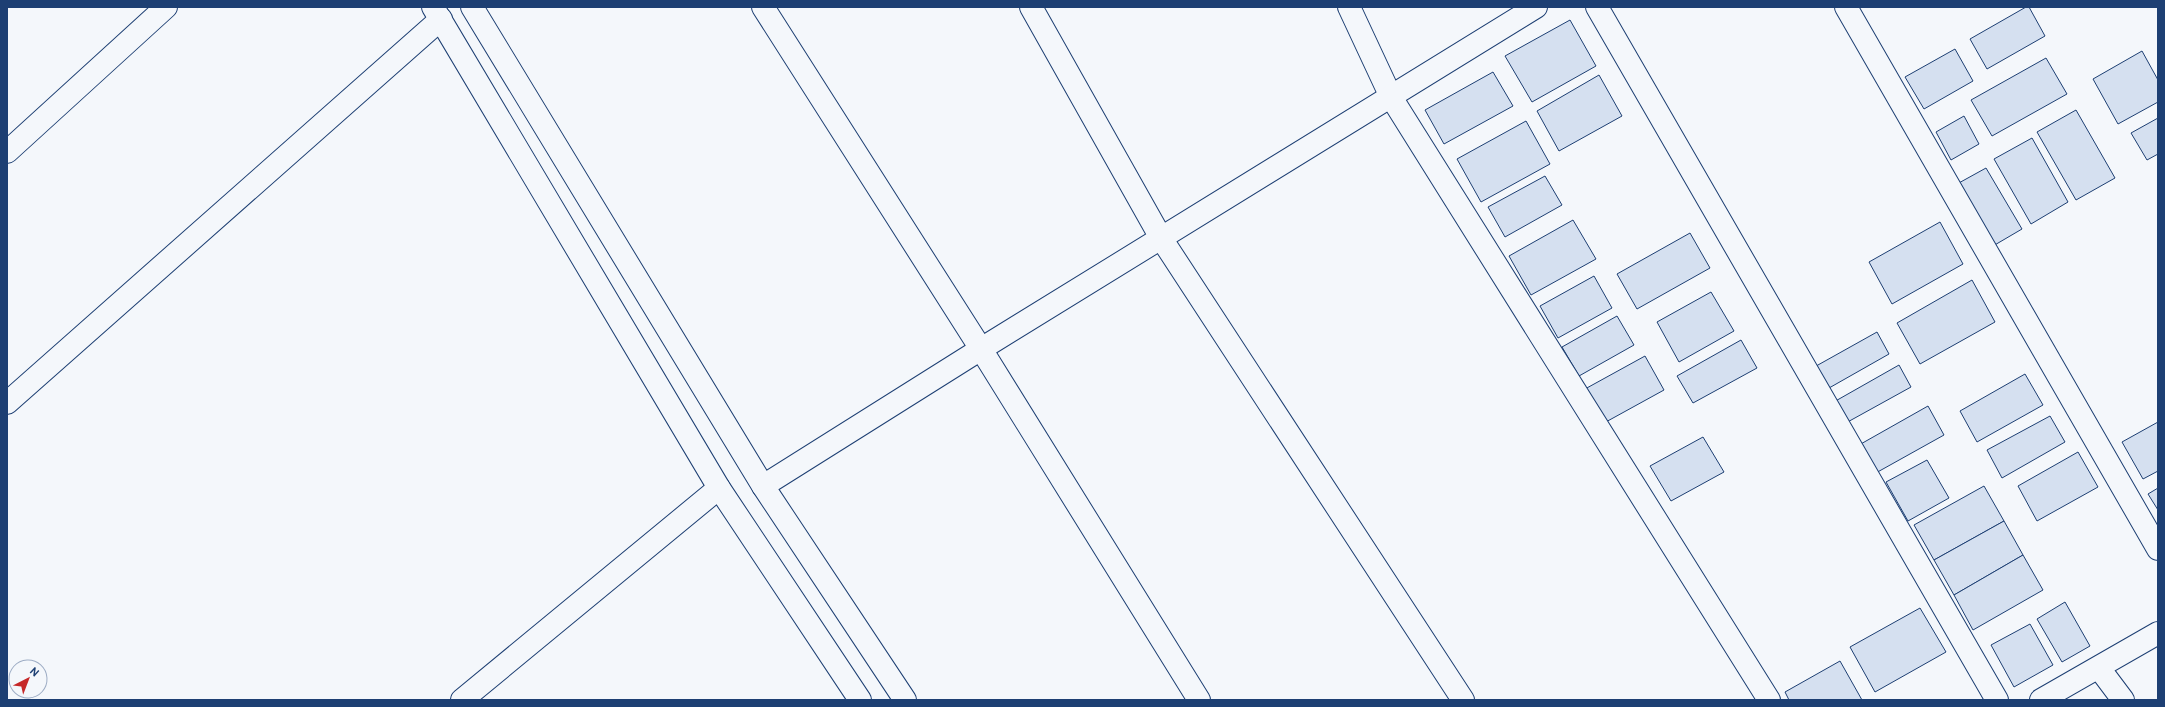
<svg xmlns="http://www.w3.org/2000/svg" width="2165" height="707" viewBox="0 0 2165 707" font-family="Overpass,sans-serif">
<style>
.building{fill:#d5e0f0;stroke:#1d3f73}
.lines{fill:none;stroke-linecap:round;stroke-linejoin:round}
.minor-casing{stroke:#1d3f73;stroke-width:24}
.tertiary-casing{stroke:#1d3f73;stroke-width:24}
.primary-casing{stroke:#1d3f73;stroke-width:24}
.minor{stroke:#f4f7fb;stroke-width:22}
.tertiary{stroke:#f4f7fb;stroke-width:22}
.primary{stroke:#f4f7fb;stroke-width:22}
</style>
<rect width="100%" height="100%" fill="#f4f7fb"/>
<g class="building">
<polygon points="2026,7 2029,7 2045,36 1987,69 1970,39"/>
<polygon points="1570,20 1596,66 1532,102 1505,56"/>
<polygon points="1955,49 1973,81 1924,109 1905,77"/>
<polygon points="2142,51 2158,80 2158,102 2118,124 2093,79"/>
<polygon points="2046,58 2067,94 1992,136 1971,100"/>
<polygon points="1493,72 1513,106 1444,144 1425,110"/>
<polygon points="1599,75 1622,116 1559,151 1537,111"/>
<polygon points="2076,110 2115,178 2076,200 2037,132"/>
<polygon points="1964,116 1979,144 1951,160 1936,132"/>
<polygon points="2158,118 2158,154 2147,160 2131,133"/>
<polygon points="1526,121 1550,164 1481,202 1457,159"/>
<polygon points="2032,138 2068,202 2031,224 1994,159"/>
<polygon points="1986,168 2022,229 1993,246 1957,184"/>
<polygon points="1545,176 1562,205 1505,237 1488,207"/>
<polygon points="1573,220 1596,259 1531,295 1509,256"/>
<polygon points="1940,222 1963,264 1892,304 1869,262"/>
<polygon points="1690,233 1710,268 1637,309 1617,274"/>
<polygon points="1594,276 1612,308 1558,338 1540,306"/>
<polygon points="1972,280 1995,322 1920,364 1897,323"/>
<polygon points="1711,292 1734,331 1679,362 1657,322"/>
<polygon points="1617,316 1634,345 1579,376 1562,347"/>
<polygon points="1877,332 1889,354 1822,392 1809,370"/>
<polygon points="1741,340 1757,368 1693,403 1677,376"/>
<polygon points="1645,356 1664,390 1604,423 1585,389"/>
<polygon points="1899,365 1911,387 1844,424 1832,403"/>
<polygon points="2025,374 2043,405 1977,442 1960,411"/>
<polygon points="1928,406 1944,435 1874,474 1859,445"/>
<polygon points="2050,416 2065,442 2002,478 1987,450"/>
<polygon points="2158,422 2158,471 2143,479 2122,442"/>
<polygon points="1703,437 1724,472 1671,501 1650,466"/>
<polygon points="2078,452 2098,487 2037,521 2018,486"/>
<polygon points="1927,460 1949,498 1908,521 1886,482"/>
<polygon points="1984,486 2004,521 1934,560 1914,525"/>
<polygon points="2158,488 2158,510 2148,494"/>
<polygon points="2004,521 2023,555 1954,595 1934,560"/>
<polygon points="2023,555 2043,590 1973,630 1954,595"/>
<polygon points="2065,602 2090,646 2062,662 2037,619"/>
<polygon points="1920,608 1946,652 1875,692 1850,647"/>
<polygon points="2030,624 2053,665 2014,687 1991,645"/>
<polygon points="1840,661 1862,700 1789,700 1785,692"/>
</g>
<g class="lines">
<defs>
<g id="minor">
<polyline points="763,7 981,349 1199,700"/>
<polyline points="1031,7 1161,238 1463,700"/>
<polyline points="1349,7 1391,97 1769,700"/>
<polyline points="1597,7 1997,700"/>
<polyline points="1846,7 2158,549"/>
<polyline points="7,152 166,7"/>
<polyline points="7,403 441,19"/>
<polyline points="763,486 981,349 1536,7"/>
<polyline points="2099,668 2123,700"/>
<polyline points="462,700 719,488"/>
</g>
<polyline id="tertiary" points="2041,700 2158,633"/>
<g id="primary">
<polyline points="433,7 719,488 860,700"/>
<polyline points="472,7 763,486 905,700"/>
</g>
</defs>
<use href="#minor" class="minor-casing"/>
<use href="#tertiary" class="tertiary-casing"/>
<use href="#primary" class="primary-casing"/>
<use href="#minor" class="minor"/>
<use href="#tertiary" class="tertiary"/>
<use href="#primary" class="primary"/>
</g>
<rect width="2165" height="707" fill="none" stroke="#1d3f73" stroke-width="16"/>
<g transform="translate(28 679) rotate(42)"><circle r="19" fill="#f4f7fb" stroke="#9eadc5"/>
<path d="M0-3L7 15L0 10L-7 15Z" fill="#c62828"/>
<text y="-6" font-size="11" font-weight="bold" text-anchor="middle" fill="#1d3f73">N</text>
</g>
</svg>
